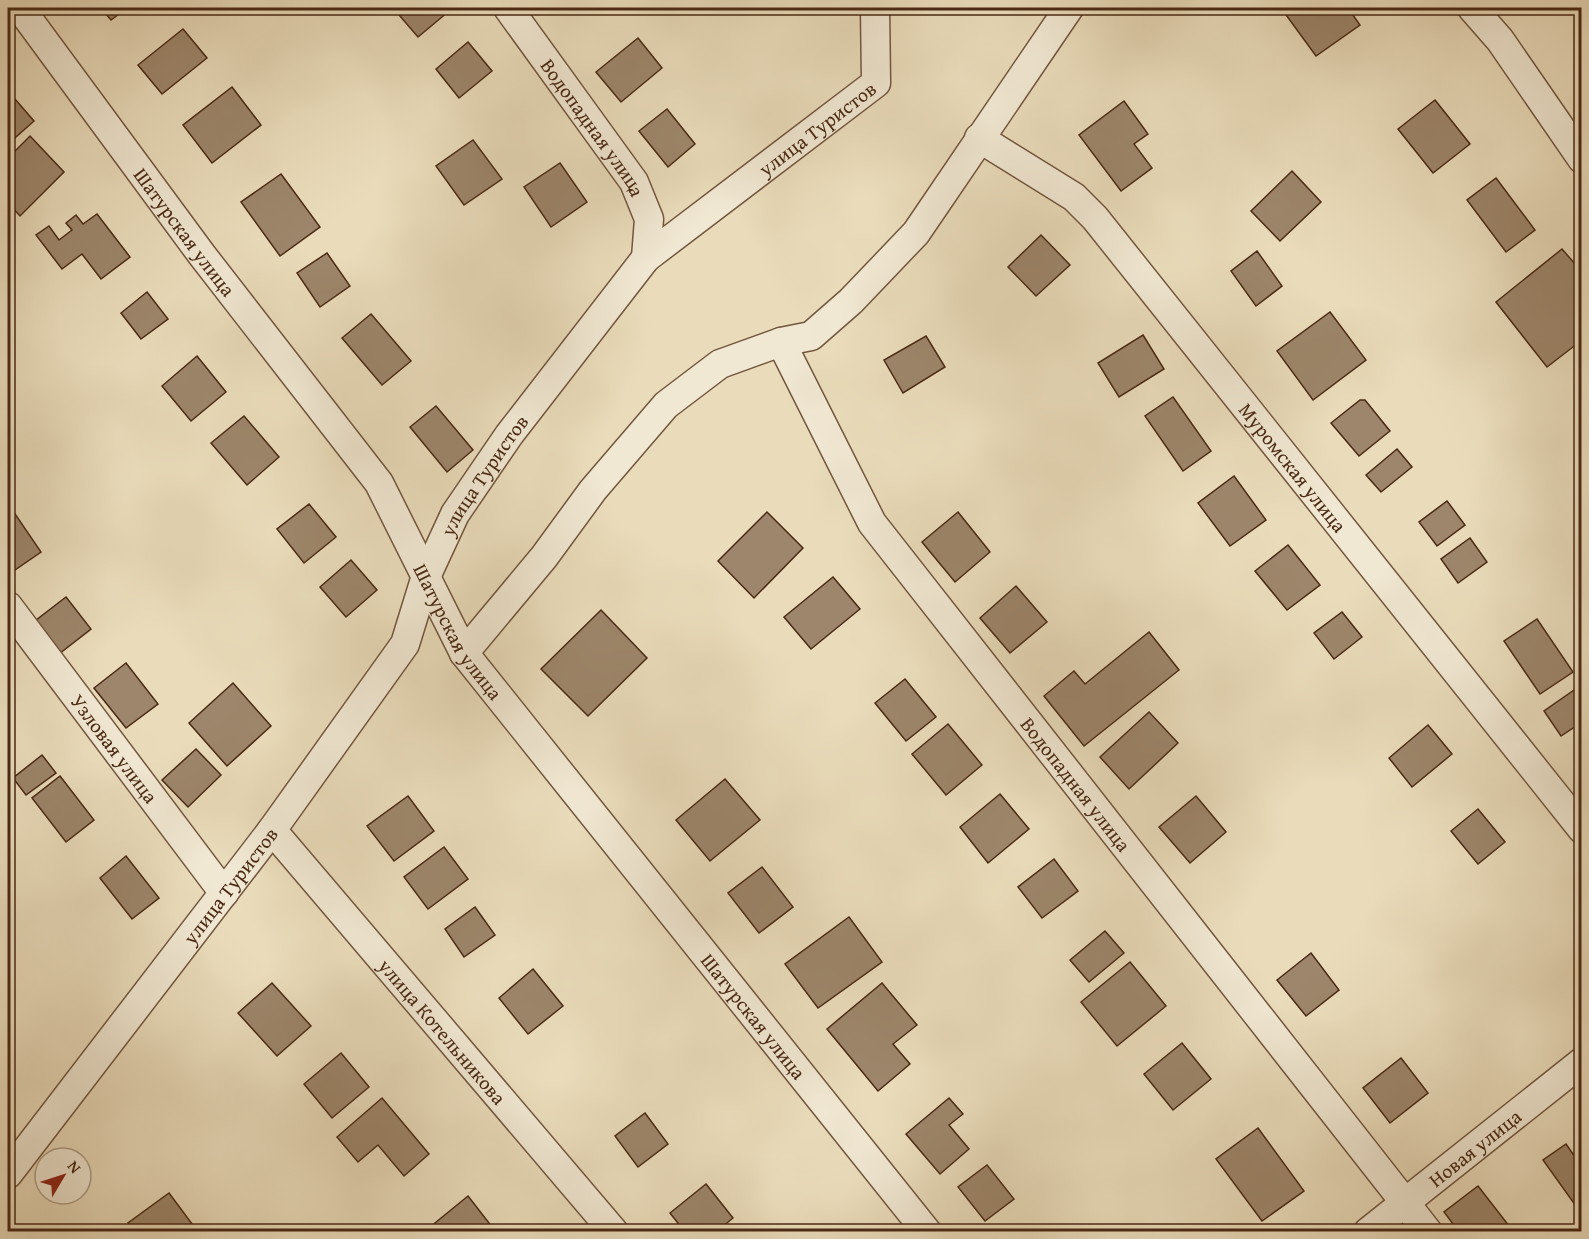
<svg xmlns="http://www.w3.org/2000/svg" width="1589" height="1239" viewBox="0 0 1589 1239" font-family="'Gentium Book Plus',serif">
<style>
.building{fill:#9d866b;stroke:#4a2914;stroke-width:1.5}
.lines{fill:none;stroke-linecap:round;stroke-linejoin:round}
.minor-casing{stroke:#72563e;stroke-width:31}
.minor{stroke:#f1e8d3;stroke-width:28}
.labels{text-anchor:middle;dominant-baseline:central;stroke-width:4.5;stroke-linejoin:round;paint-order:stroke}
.street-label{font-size:20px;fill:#4a2914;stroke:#f1e8d3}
</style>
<rect width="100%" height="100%" fill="#eadcbb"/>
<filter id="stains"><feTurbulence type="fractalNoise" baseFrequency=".00333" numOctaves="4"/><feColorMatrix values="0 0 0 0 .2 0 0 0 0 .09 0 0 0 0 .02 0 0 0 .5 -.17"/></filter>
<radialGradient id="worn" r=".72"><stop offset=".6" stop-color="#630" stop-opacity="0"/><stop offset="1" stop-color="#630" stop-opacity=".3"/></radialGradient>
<g class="building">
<polygon points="101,8 127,8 111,20"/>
<polygon points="393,8 445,8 448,12 418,37"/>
<polygon points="1281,8 1348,8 1360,25 1316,56"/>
<polygon points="183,29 207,58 162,94 138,65"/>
<polygon points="638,38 662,68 621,102 596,72"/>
<polygon points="468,42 492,71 459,98 436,69"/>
<polygon points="232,87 261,125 212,163 183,125"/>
<polygon points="8,91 34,121 8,144"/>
<polygon points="1435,100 1470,144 1433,173 1398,129"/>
<polygon points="1124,101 1148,134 1134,144 1152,168 1121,191 1079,135"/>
<polygon points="667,109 695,144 668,167 639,131"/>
<polygon points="30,136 64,172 20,216 8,203 8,158"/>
<polygon points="473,140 502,179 464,205 436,166"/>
<polygon points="560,163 587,202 551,227 524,187"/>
<polygon points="1292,171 1321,202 1280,241 1251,211"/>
<polygon points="281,174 320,227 280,256 241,202"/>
<polygon points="1496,178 1535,230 1506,252 1467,200"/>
<polygon points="97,214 130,257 101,279 82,254 62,269 36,235 49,226 59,240 72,230 66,223 76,215 83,224"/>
<polygon points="1041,235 1070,265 1036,296 1008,267"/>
<polygon points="1562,249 1582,272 1582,289 1578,292 1582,296 1582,340 1547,367 1496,302"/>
<polygon points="1257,251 1282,286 1256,306 1231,271"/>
<polygon points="327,253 350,286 320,307 297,273"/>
<polygon points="147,292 168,319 141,339 121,313"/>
<polygon points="1330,312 1366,360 1313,400 1277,351"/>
<polygon points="371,314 411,361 382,385 342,338"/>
<polygon points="1143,335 1164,369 1119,397 1098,363"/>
<polygon points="926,336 945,367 903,393 884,360"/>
<polygon points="197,356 226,392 191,421 162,386"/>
<polygon points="1173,397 1211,451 1183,471 1145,416"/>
<polygon points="1360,400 1365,400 1390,431 1359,456 1331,423"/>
<polygon points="436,406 473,450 447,472 410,427"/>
<polygon points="244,416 279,457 247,485 211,443"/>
<polygon points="1397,449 1412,467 1381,492 1366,475"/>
<polygon points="1234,476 1266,520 1230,546 1198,503"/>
<polygon points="1447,501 1465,525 1437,546 1419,522"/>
<polygon points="309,504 336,537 304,563 277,529"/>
<polygon points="13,511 41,552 9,574 8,514"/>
<polygon points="767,512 803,548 754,598 718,561"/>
<polygon points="958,512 990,552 955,582 922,542"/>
<polygon points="1470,538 1487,562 1458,583 1441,559"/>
<polygon points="1288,545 1320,585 1287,610 1255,571"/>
<polygon points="351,560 377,590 346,617 320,587"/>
<polygon points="833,577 860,609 811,649 784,617"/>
<polygon points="1016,586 1047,622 1010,653 980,618"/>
<polygon points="66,597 91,629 59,654 35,621"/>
<polygon points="601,610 647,658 588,716 541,669"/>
<polygon points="1342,612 1362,637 1334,659 1314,633"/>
<polygon points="1537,619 1573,672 1540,694 1504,641"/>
<polygon points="1149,632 1179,670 1084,746 1044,696 1074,671 1085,684"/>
<polygon points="126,663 158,704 126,728 94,688"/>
<polygon points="905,679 936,717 906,741 875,703"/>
<polygon points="233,683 271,726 227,766 189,723"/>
<polygon points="1577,688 1582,694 1582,722 1561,736 1544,711"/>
<polygon points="1149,712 1178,743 1129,789 1100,757"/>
<polygon points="948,724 982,765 946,795 912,754"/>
<polygon points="1428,725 1452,754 1412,787 1389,758"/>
<polygon points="196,749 221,775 188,807 162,780"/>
<polygon points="42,755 56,773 26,795 13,778"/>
<polygon points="60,776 94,820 66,842 32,798"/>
<polygon points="725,779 760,820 710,861 676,820"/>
<polygon points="1000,794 1029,829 988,863 960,827"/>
<polygon points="408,796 434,831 394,861 367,826"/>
<polygon points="1196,796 1226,832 1190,863 1159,827"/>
<polygon points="1478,809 1505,842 1478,864 1451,831"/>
<polygon points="444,847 468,879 428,909 404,877"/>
<polygon points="126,856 159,898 132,919 100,878"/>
<polygon points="1054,859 1078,891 1042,918 1018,887"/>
<polygon points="762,867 793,907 759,933 728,893"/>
<polygon points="475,907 495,935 464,957 445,929"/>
<polygon points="849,917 882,962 818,1008 785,964"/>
<polygon points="1105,931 1124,953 1089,982 1070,960"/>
<polygon points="1311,953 1339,990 1306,1016 1277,980"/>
<polygon points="1130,962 1166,1006 1117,1046 1081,1002"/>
<polygon points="533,969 563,1006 528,1034 499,998"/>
<polygon points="272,983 311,1026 277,1056 238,1013"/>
<polygon points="882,983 917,1025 893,1044 910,1064 878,1091 827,1029"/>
<polygon points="1182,1043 1211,1079 1173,1110 1144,1074"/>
<polygon points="341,1053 369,1087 332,1118 304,1084"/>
<polygon points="1401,1058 1428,1093 1390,1123 1363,1088"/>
<polygon points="382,1098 429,1154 404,1176 378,1145 358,1162 337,1137"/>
<polygon points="949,1098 963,1114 949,1125 969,1149 940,1174 906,1134"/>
<polygon points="645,1113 668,1144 638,1167 615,1136"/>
<polygon points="1258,1128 1304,1191 1262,1221 1216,1159"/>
<polygon points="1566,1144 1582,1167 1582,1206 1578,1209 1543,1160"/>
<polygon points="987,1165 1014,1199 985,1221 958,1187"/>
<polygon points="706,1184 733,1218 716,1232 685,1232 670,1213"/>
<polygon points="1478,1186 1513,1231 1459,1232 1444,1212"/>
<polygon points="169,1193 198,1232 134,1232 128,1223"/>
<polygon points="468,1196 496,1232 424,1232"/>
</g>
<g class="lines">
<defs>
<g id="minor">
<path id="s1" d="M20,8l182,247 177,228 85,170 463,579"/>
<path id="s2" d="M508,8l126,174 15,37 -3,39"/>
<polyline points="1472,8 1500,40 1582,159"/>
<path id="s3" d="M979,138l95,59 21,21 487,611"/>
<path id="s4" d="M781,342l91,181 556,709"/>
<path id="s5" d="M8,606l216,287"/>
<polyline points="464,653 544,557 593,490 666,405 720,364 781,342 811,336 851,301 916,233 1069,8"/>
<path id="s6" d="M272,830l342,402"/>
<path id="s7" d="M8,1174l264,-344 133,-186 20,-65 30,-65 54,-79 137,-177 230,-175 -1,-75"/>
<path id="s8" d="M1368,1232l214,-170"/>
</g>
</defs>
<use href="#minor" class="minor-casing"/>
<use href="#minor" class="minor"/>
</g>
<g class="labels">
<g class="street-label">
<text stroke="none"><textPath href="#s7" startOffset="1336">улица Туристов</textPath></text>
<text stroke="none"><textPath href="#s2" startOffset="147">Водопадная улица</textPath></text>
<text stroke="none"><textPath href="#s1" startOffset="278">Шатурская улица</textPath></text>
<text stroke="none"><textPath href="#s3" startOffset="460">Муромская улица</textPath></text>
<text stroke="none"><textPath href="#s7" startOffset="850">улица Туристов</textPath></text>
<text stroke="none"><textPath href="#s1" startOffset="764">Шатурская улица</textPath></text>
<text stroke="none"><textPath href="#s5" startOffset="178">Узловая улица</textPath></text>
<text stroke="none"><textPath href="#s4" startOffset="534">Водопадная улица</textPath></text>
<text stroke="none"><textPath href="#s7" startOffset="364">улица Туристов</textPath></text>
<text stroke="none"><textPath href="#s1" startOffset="1250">Шатурская улица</textPath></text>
<text stroke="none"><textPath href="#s6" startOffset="264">улица Котельникова</textPath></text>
<text stroke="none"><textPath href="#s8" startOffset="136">Новая улица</textPath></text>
</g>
</g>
<rect width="1589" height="1239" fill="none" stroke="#eadcbb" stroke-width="30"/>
<rect x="9" y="9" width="1571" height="1221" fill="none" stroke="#4a2914" stroke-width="3"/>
<rect x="15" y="15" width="1559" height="1209" fill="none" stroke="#4a2914" stroke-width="1.5"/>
<g transform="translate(63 1176) rotate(51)"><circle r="28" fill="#f1e8d3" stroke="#ae9c87" stroke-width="1.5"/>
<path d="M0-4.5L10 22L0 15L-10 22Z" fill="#8f2418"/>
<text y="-9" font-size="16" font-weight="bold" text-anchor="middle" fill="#4a2914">N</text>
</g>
<rect width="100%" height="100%" filter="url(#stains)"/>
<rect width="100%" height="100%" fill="url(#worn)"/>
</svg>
